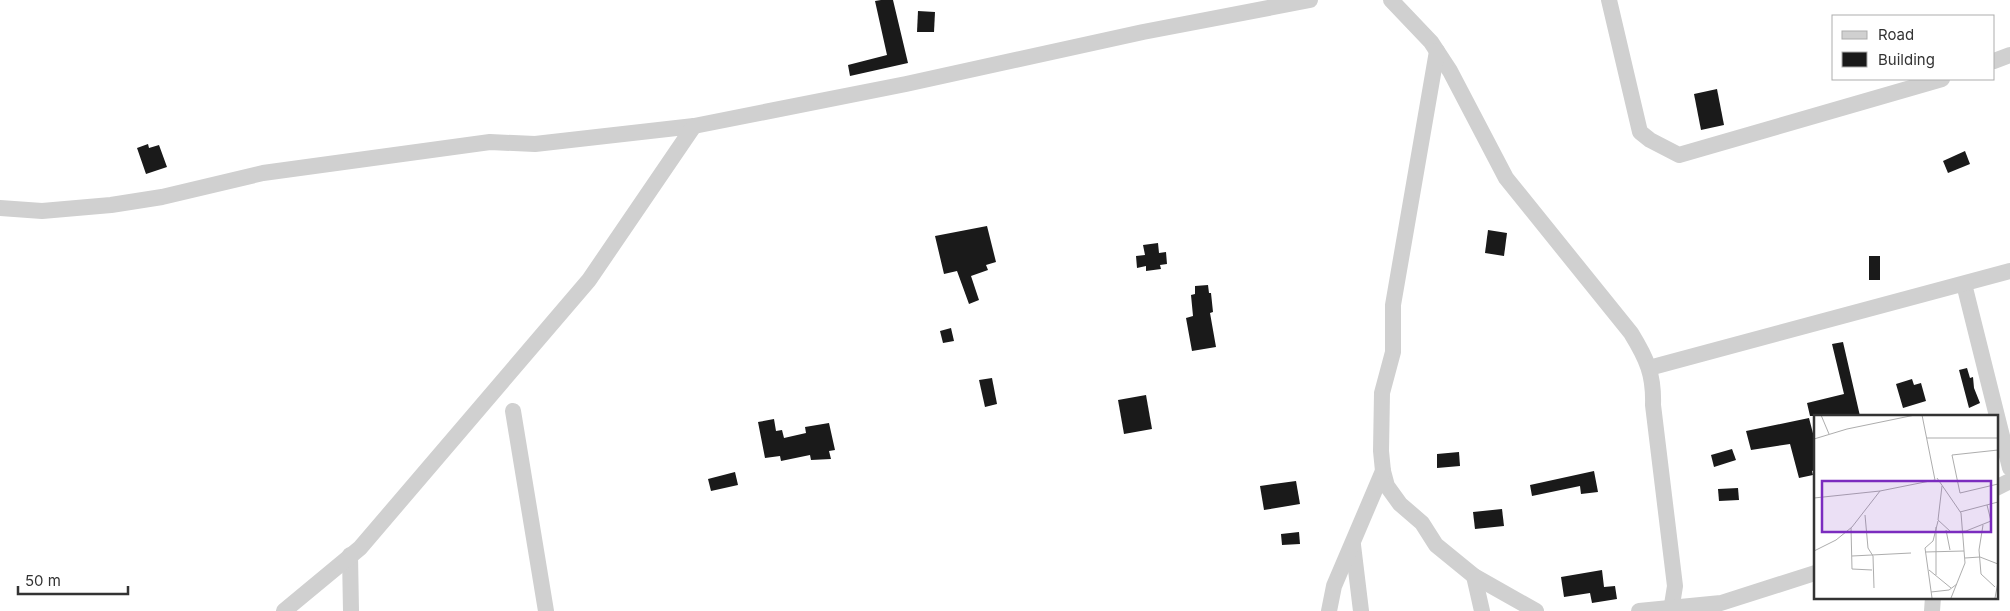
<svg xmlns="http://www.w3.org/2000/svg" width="2010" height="611" viewBox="0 0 2010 611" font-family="Inter,sans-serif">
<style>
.building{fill:#1a1a1a}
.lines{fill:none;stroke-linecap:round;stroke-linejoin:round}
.minor{stroke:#d0d0d0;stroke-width:16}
.inset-road{fill:none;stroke:#adadad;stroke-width:1}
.view{fill:#7b2cbf;fill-opacity:0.15;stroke:#7b2cbf;stroke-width:2.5}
.inset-edge{fill:none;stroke:#333;stroke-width:2.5}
</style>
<rect width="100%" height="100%" fill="#fff"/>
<g class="building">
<polygon points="881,0 893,0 908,63 850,76 848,65 887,55 875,1"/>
<polygon points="918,11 935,12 934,32 917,32"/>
<polygon points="1717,89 1724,125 1701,130 1694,94"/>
<polygon points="148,144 149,148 159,145 167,167 146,174 137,148"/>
<polygon points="1965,151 1970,164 1948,173 1943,161"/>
<polygon points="987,226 996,262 986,265 988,270 971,276 979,300 969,304 957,271 944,274 935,236"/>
<polygon points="1488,230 1507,233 1504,256 1485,253"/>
<polygon points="1158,243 1159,253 1166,252 1167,264 1160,265 1161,269 1146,271 1146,266 1137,268 1136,256 1145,255 1143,245"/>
<rect x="1869" y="256" width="11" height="24"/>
<polygon points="1208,285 1209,293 1211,293 1213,312 1210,313 1216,347 1192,351 1186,318 1193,316 1191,295 1195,294 1195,286"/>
<polygon points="951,328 954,341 943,343 940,331"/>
<polygon points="1843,342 1860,416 1810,416 1807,403 1844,394 1832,344"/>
<polygon points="1967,368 1970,378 1973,377 1974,388 1980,403 1969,408 1959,370"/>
<polygon points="992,378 997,404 985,407 979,380"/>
<polygon points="1912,379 1914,385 1921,383 1926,401 1903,408 1896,384"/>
<polygon points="1146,395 1152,429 1124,434 1118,400"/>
<polygon points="1809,418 1815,441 1815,470 1812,471 1813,475 1799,478 1790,444 1751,450 1746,431"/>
<polygon points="774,419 776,431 782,430 784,438 806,433 805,427 829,423 835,450 829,451 831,459 811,460 810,455 781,461 780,456 765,458 758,422"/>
<polygon points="1732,449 1736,460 1714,467 1711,455"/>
<polygon points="1459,452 1460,466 1437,468 1437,454"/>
<polygon points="1594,471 1598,492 1581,494 1580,486 1532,496 1530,485"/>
<polygon points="735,472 738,485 711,491 708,479"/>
<polygon points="1296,481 1300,504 1264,510 1260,486"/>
<polygon points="1738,488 1739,500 1719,501 1718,489"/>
<polygon points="1502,509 1504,526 1475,529 1473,512"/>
<polygon points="1299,532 1300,544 1282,545 1281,534"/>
<polygon points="1602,570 1604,587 1615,586 1617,599 1592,603 1590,593 1564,597 1561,577"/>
</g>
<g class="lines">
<g class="minor">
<path d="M1391,0l40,42 19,29 56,107 125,155c16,26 23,42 22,72l22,181 -4,25"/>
<polyline points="1609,0 1640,132 1650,140 1679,155 1942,79"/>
<polyline points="1437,51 1393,305 1393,352 1382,393 1381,451 1383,471 1387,486 1400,504 1422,523 1436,545 1474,576 1536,611"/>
<polyline points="1994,61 2010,55"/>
<polyline points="0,208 42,211 111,205 162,197 263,173 490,142 535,144 694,126 906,84 1143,32 1310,0"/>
<polyline points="1964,284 2010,468"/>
<polyline points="1649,368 2010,271"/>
<polyline points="513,411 546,611"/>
<polyline points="1996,488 2010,481"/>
<polyline points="1353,545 1361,611"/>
<polyline points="350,555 351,611"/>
<polyline points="1474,576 1482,611"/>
<polyline points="284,611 360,548 589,280 694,126"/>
<polyline points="1329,611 1334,586 1383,471"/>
<polyline points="1639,611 1721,603 1815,573"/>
<polyline points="1932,611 1933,597"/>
</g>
</g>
<g transform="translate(1814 415)">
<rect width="184" height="184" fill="#fff"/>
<path class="inset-road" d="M7,0l8,19M113,23h71M0,24l33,-10 68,-14M184,35l-46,5 8,38 38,-9M123,63l24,35 4,50 -14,35M128,71l-4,34 13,12 15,-1 25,-10 -4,-16M0,83l66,-7 55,-11 -13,-65M146,97l38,-10M51,100l3,33 5,8 1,32M169,110l-4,25 2,24 14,13M122,112v48M37,113l1,41 20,1M132,115l4,20M0,136l22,-11 16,-13 28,-36M111,137l39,-1M38,141l59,-3M151,143l15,-1 18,7M115,155l22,18M117,177l18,-2 8,-6M118,183l-7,-50 8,-7 5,-20M181,183l3,-16"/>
<path class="view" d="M8,66h169v51h-169z"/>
<rect width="184" height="184" class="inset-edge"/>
</g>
<rect x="1832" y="15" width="162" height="65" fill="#ffffff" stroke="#adadad"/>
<rect x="1842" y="31" width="25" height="8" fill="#d0d0d0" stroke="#adadad"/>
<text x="1878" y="40" font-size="15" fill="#333333">Road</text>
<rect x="1842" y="52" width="25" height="15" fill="#1a1a1a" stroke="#adadad"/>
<text x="1878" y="65" font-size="15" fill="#333333">Building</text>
<path d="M18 586v8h110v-8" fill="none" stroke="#333333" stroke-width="2.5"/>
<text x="25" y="586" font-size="15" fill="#333333" stroke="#ffffff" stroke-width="4" paint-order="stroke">50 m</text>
</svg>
